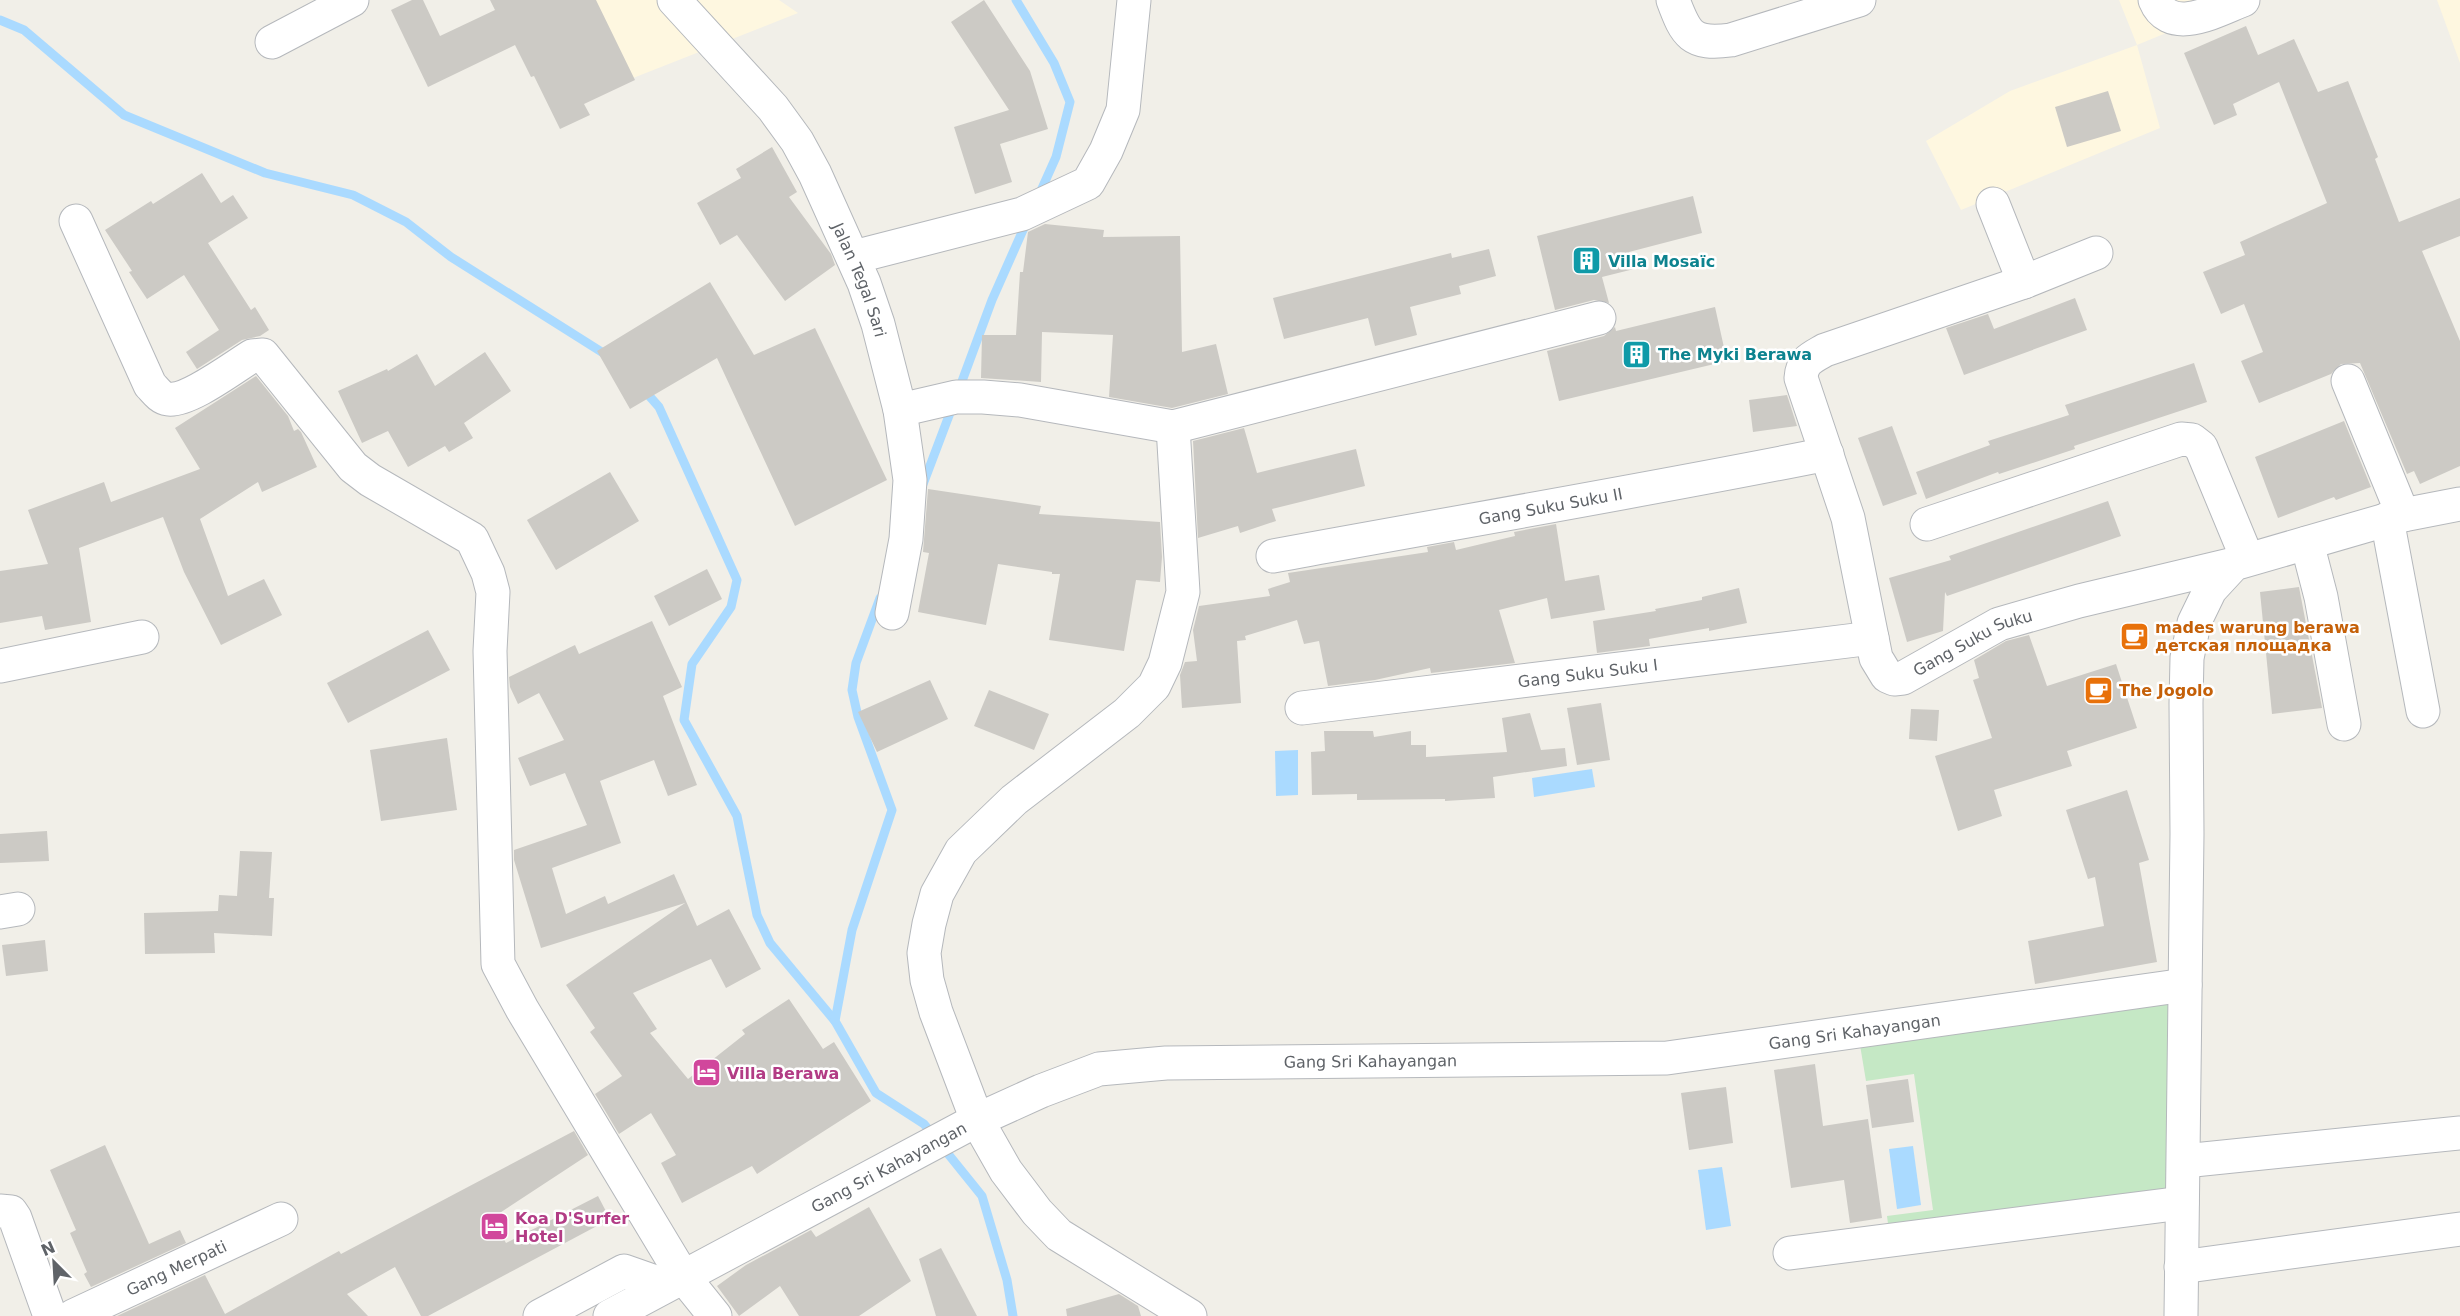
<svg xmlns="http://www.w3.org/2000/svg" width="2460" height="1316" viewBox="0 0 2460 1316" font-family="'DejaVu Sans',sans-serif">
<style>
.commercial{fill:#fef7e0}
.green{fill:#c5e8c5}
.water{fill:#aadaff}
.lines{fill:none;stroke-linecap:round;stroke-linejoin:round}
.stream{stroke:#aadaff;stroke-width:9}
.building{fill:#cccac5}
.minor-casing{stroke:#b5b8bc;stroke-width:35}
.minor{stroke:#fff;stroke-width:33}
.labels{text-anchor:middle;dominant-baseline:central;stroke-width:5;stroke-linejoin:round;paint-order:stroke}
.culture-label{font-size:16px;font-weight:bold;fill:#0d838f;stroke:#fff;text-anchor:start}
.street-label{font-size:16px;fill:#5f6368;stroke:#fff}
.food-label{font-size:16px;font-weight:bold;fill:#c56008;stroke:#fff;text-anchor:start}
.hotel-label{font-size:16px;font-weight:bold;fill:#b23c85;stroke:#fff;text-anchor:start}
</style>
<rect width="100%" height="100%" fill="#f1efe8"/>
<g class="commercial">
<polygon points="507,0 779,0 798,13 567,104"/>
<polygon points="2119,0 2246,0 2137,45 2160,128 1961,210 1926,141 2010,91 2137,45"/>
<polygon points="2437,0 2460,0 2460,63"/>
</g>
<polygon class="green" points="2165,998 2178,1007 2175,1194 1889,1231 1887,1216 1933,1210 1914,1074 1866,1081 1859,1039"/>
<g class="water">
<polygon points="1298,750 1298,795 1276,796 1275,751"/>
<polygon points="1592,769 1595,787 1534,797 1532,778"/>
<polygon points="1913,1146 1921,1205 1897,1209 1889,1149"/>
<polygon points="1722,1167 1731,1226 1706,1230 1698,1170"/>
</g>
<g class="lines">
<g class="stream">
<polyline points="1016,0 1054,63 1070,102 1056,157 1039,195"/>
<polyline points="0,20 24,30 124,115 265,173 353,195 406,222 451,257 608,356"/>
<polyline points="644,390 659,407 737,580 731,607 692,664 684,720 737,816 757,915 770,943 835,1021"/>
<polyline points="958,392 992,300 1027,221"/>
<polyline points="922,487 953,405"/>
<polyline points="880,598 856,663 852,690 858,717 892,810 852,930 835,1021 876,1093 924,1124 982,1196 1007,1280 1013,1316"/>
</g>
</g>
<g class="building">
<polygon points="412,0 423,0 440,36 495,10 490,0 596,0 635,80 584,104 590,115 560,129 534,76 531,77 515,45 428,87 391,10"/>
<polygon points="984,0 1030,71 1048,129 1000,144 1012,182 975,194 954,127 1009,110 951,22"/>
<polygon points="2246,26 2258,55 2294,39 2318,92 2348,81 2378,157 2375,159 2399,222 2460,198 2460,236 2422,251 2460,341 2460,466 2420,484 2414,471 2407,474 2360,363 2341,364 2331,374 2259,403 2241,361 2263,352 2244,304 2221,314 2203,272 2245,255 2240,242 2327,203 2279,82 2233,104 2237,115 2214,125 2184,53"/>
<polygon points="2108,91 2121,131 2067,147 2055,107"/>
<polygon points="772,147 797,192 789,197 831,254 835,265 785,301 737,235 720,245 697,203 741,178 736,169"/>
<polygon points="202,173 221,203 233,195 248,218 208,243 251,310 255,307 269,330 260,336 242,340 197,369 186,352 219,330 184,275 147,299 129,272 132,271 105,230 151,201 153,204"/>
<polygon points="1693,196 1702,233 1629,252 1634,269 1602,277 1609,303 1594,300 1555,310 1537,236"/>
<polygon points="1045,224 1104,230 1103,237 1180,236 1182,352 1216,344 1228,394 1172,408 1109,397 1113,335 1042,332 1041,382 981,378 982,335 1016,335 1020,272 1023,272 1028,232"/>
<polygon points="1489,249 1496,276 1459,286 1461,294 1410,307 1417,335 1375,346 1368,318 1284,339 1273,298 1451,253 1452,258"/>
<polygon points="710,282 754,355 815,328 887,480 795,526 717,358 630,409 597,351"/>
<polygon points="2075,298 2087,330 1964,375 1946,328 1988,314 1994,329"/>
<polygon points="1715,307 1727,361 1559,401 1547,351 1604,336 1615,327 1616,331"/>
<polygon points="485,352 511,391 464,423 473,438 449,452 445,446 408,467 388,431 362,443 338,391 387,369 388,371 417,354 435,386"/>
<polygon points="2194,363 2207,402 2074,446 2075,449 1999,474 1998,472 1926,499 1916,472 1990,445 1988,441 2069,415 2065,405"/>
<polygon points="256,376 288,416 294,431 298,429 301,432 317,467 262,492 258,482 200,519 228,596 264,579 282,615 221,645 184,572 163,517 79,548 91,622 45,630 42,616 0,623 0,571 48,564 28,510 104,482 111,502 200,469 175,428"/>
<polygon points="1787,395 1797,426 1753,432 1749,400"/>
<polygon points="2344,421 2371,487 2336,500 2334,497 2278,518 2255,457"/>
<polygon points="1892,426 1917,494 1883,506 1858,438"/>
<polygon points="1244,428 1257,473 1356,449 1365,486 1272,509 1276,521 1240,533 1238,526 1198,538 1193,441"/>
<polygon points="610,472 639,521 556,570 527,520"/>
<polygon points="928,489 1041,506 1039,514 1160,522 1162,557 1160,582 1136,580 1124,651 1049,640 1060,574 1052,574 1052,572 998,564 986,625 918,612 929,553 923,552"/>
<polygon points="2108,501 2121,536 1947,596 1945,592 1943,631 1907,642 1889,578 1951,560 1949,556"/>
<polygon points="1556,524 1565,581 1599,575 1605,610 1551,619 1547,598 1499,610 1515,663 1431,673 1430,668 1375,680 1328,686 1319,641 1304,644 1297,620 1245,636 1246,640 1237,641 1241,703 1182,708 1180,675 1185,662 1197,661 1193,630 1199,606 1270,596 1268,589 1290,582 1288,573 1428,552 1427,547 1454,542 1456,550 1515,536 1514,532"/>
<polygon points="707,569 722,599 669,626 654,596"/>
<polygon points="2299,587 2322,708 2272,714 2260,592"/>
<polygon points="1739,588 1747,623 1709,631 1709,628 1649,639 1650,646 1597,653 1593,621 1656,611 1655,609 1702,600 1702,597"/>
<polygon points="652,621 682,687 663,696 697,785 668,796 654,760 600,781 621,843 552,868 566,914 605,896 608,904 674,874 697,926 729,909 761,969 726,988 711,959 633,993 657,1029 650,1033 688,1079 745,1034 742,1030 789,999 823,1049 834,1042 871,1101 757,1174 752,1166 682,1203 661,1163 676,1155 651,1113 619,1134 595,1094 622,1076 590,1032 595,1028 566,985 685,903 541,948 514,860 514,850 587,825 565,773 530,786 518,758 564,740 539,693 518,704 510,687 509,677 575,645 579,654"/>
<polygon points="428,630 450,670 348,723 327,683"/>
<polygon points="2029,635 2047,686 2116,664 2137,728 2067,751 2072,766 1994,790 2002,816 1958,831 1935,756 1992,738 1973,680 1979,678 1974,660 2006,641"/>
<polygon points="930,680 948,719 877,752 858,712"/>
<polygon points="989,690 1049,714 1034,750 974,726"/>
<polygon points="1601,703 1610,760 1577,765 1567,708"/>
<polygon points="1911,709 1939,710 1937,741 1909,739"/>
<polygon points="1530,713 1541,750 1565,748 1567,766 1493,777 1495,798 1445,801 1445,799 1357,800 1357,794 1312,795 1311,752 1325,751 1324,731 1373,731 1374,737 1411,731 1411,745 1426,745 1426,757 1507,752 1502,718"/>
<polygon points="447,738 457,810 381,821 370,750"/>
<polygon points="2127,790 2149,860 2139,863 2157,962 2035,984 2028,941 2104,926 2095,877 2088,879 2066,810"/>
<polygon points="47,831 49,861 0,863 0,834"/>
<polygon points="240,851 272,852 269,898 274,898 272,936 214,933 215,953 145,954 144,913 218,911 219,895 237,896"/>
<polygon points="45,940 48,971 6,976 2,945"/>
<polygon points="1815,1064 1823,1126 1868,1119 1882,1218 1850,1223 1844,1180 1791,1188 1774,1070"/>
<polygon points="1908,1079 1914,1122 1872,1128 1866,1085"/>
<polygon points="1726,1087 1733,1143 1689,1150 1681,1093"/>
<polygon points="574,1131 588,1155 492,1218 506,1243 598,1196 610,1219 428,1316 421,1316 395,1267 347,1294 368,1316 117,1316 205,1275 225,1314 339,1251 341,1254"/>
<polygon points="105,1145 149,1244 180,1230 186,1243 91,1287 84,1274 87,1272 70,1233 76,1230 50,1170"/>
<polygon points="869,1207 911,1281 859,1316 799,1316 780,1286 739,1316 717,1286 746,1265 811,1230 816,1237"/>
<polygon points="941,1248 977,1316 936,1316 919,1259"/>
<polygon points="1119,1294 1138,1306 1141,1316 1067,1316 1066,1309"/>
</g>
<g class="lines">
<defs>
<g id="minor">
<path id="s1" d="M674,0l99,108 24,33 18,33 49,109 14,41 22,86 10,70 -4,59 -14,74"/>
<path d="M1673,0c13,35 18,45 58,40l128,-40"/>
<path d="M2155,0c15,37 62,10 88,0"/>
<polyline points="272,42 352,0"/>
<polyline points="1993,204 2024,282"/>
<path d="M76,221l74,164c5,5 10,13 18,14 20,3 66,-32 84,-43l11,-1 90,112 17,13 102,59 16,34 5,19 -3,59 8,313 24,45 160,266 33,41"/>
<path id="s2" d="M2096,253l-72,29 -199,68c-14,8 -23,11 -24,28l47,140 28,140 11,18 7,3 9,-1 96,-54 80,-23 155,-37"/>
<polyline points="854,257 1022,214 1088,183 1106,151 1123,110 1134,0"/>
<polyline points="2348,381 2403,515"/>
<polyline points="900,410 956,397 983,397 1020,400 1173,427 1599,318"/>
<polyline points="1173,427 1183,592 1165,663 1154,686 1127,713 1014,800 961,851 937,894 929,924 924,953 927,980 936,1012 977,1120 1006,1171 1037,1212 1059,1235 1190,1316"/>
<polyline points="2387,519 2423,711"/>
<polyline points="1927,524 2181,439 2192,440 2201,447 2247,558"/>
<polyline points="2307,543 2321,597 2344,724"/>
<path id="s3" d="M1273,556c184,-34 370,-65 554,-102"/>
<polyline points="0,666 142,637"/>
<path id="s4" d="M1302,708l570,-70"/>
<polyline points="0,912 18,909"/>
<polyline points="2184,1161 2460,1133"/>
<polyline points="0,1211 11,1212 15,1218 50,1316"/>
<polyline points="1790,1253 2182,1203"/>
<polyline points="2181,1267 2460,1229"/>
<path id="s5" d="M73,1316l208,-97"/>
<polyline points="540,1316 624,1271 664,1285"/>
<path id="s6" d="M610,1316l367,-196 64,-29 58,-22 67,-6 501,-5 518,-73"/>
<polyline points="2181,1316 2187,834 2186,703 2187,658 2194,623 2210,590 2234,564 2403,515 2460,504"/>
</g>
</defs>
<use href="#minor" class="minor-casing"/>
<use href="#minor" class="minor"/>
</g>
<defs>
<symbol id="building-square" viewBox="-11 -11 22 22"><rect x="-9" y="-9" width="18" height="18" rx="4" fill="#0f9aa8" stroke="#fff"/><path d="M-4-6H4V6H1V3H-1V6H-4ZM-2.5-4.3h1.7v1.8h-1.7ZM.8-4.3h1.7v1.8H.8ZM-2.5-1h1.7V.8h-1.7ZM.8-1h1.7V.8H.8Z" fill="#fff"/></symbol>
<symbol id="cafe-square" viewBox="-11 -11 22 22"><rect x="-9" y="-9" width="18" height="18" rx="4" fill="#e8710a" stroke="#fff"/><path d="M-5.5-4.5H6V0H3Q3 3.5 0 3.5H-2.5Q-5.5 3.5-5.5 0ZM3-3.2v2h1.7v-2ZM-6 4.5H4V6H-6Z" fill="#fff"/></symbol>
<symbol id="hotel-square" viewBox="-11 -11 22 22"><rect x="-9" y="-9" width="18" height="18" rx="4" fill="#d1479c" stroke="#fff"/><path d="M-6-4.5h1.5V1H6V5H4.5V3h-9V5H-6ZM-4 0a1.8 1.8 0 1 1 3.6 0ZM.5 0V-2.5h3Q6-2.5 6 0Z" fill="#fff"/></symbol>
</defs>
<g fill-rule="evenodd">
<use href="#building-square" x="1570" y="244" width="33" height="33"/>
<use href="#building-square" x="1620" y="338" width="33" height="33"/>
<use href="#cafe-square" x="2118" y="620" width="33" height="33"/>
<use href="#cafe-square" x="2082" y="674" width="33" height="33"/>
<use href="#hotel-square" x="690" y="1056" width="33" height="33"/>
<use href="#hotel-square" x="478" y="1210" width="33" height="33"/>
</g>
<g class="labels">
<g class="culture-label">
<text x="1608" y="261">Villa Mosaïc</text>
<text x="1658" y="354">The Myki Berawa</text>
</g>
<g class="street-label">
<text stroke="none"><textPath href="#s1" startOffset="340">Jalan Tegal Sari</textPath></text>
<text stroke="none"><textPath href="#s3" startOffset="282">Gang Suku Suku II</textPath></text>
<text stroke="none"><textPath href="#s2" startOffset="734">Gang Suku Suku</textPath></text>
<text stroke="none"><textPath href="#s4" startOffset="288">Gang Suku Suku I</textPath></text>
<text stroke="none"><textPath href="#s6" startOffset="1306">Gang Sri Kahayangan</textPath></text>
<text stroke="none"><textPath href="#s6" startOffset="820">Gang Sri Kahayangan</textPath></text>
<text stroke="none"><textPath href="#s6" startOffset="316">Gang Sri Kahayangan</textPath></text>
<text stroke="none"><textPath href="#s5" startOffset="114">Gang Merpati</textPath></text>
</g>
<g class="food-label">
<text x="2155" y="627">mades warung berawa<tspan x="2155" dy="18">детская площадка</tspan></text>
<text x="2119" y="690">The Jogolo</text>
</g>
<g class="hotel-label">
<text x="727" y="1073">Villa Berawa</text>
<text x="515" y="1218">Koa D'Surfer<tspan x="515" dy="18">Hotel</tspan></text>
</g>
</g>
<g transform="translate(54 1262) rotate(336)" stroke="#ffffff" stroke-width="4.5" paint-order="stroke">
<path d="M0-4.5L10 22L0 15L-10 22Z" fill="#5f6368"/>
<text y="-9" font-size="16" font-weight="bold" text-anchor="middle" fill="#5f6368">N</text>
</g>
</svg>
